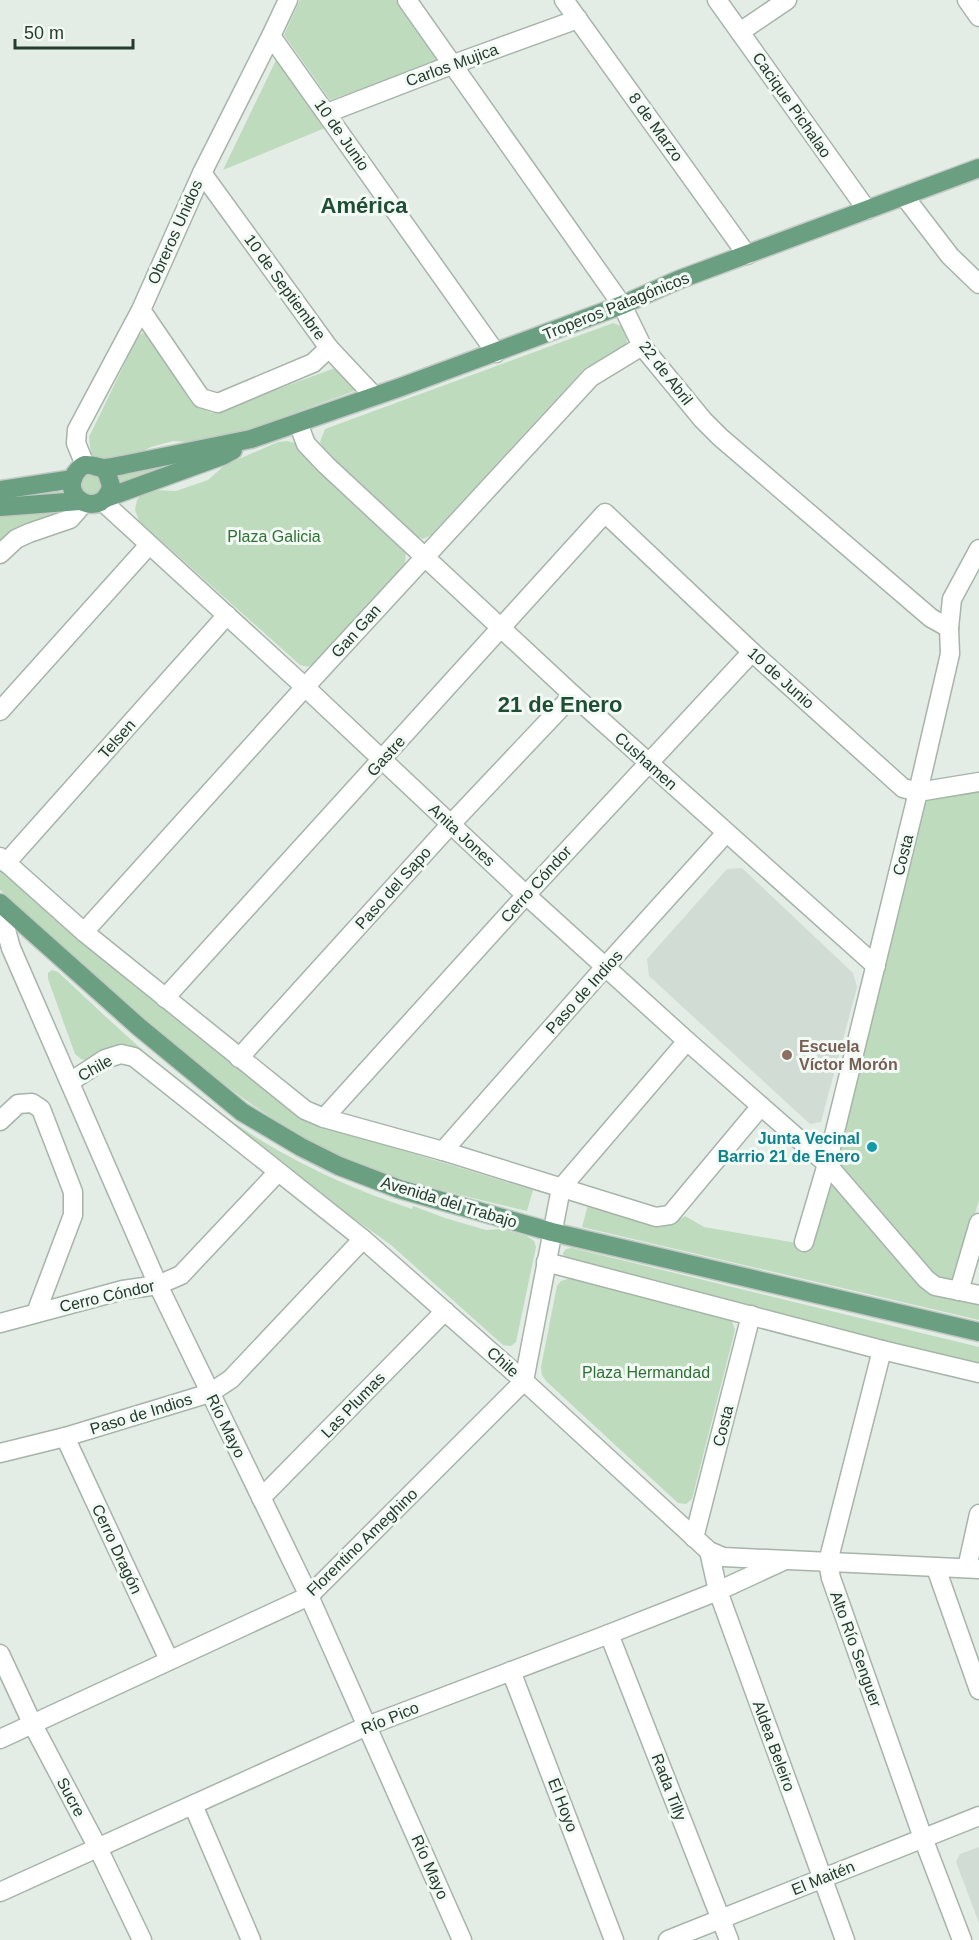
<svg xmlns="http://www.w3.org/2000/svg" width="979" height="1940" viewBox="0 0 979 1940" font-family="Helvetica,sans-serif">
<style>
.built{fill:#d1dcd4}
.green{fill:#bedcbd}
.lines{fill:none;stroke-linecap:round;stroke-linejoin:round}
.minor-casing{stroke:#a6b4aa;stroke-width:21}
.major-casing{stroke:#c2c8c4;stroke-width:21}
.minor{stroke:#fff;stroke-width:18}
.major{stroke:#6a9f81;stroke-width:18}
.education-dot{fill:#8d6e63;stroke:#f3f9f4;stroke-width:2}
.culture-dot{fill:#0f9aa8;stroke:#f3f9f4;stroke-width:2}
.labels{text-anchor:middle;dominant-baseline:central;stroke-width:6;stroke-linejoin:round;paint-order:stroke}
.street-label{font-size:16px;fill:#243c2e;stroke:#f3f9f4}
.park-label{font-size:16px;fill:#307135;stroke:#f3f9f4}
.education-label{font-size:16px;font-weight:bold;fill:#785e54;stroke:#f3f9f4;text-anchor:start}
.culture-label{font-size:16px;font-weight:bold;fill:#0d838f;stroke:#f3f9f4;text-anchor:end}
.district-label{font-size:22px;font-weight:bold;fill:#204e34;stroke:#f3f9f4}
</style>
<rect width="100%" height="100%" fill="#e3ece5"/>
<g class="built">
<polygon points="742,868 853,973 857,987 821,1122 810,1124 649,976 647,959 727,869"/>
<polygon points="979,1847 979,1923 956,1862 960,1854"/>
</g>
<g class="green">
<polygon points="300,0 397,0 440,61 330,100 284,35"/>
<polygon points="277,58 325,128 223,170"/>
<polygon points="613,323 621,326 626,334 627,342 622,349 585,368 431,535 423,539 414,536 323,448 320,442 325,429"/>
<polygon points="143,333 148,334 192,404 212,413 335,368 345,371 357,390 222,439 206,443 173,441 151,447 130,457 97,461 91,454 89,437 138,336"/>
<path d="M287,441l8,2 8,5 103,102 -1,14 -84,96c-7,6 -13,8 -21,5l-161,-144 -4,-11 2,-10 5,-6 11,-4 23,1 32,-11 17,-15 53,-23z"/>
<polygon points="199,458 121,485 118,473"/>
<circle cx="91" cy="485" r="11"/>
<polygon points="61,510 61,513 0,544 0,513"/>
<polygon points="979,790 979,1200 958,1272 954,1282 947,1284 931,1275 840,1164 838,1156 924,803 934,797"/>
<path d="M0,868l82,74 221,178 230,70 -6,21c-65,-16 -135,-30 -196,-59 -76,-38 -142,-94 -205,-150 -42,-37 -84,-74 -126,-112z"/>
<path d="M52,970l6,2c64,60 128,122 204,169 46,28 98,51 150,68l1,-3 32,12 41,12 16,-1 25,7 7,5 2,6 -20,95 -5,4 -8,-1 -112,-100 -85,-61 -169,-130 -49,7 -7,-2 -6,-5 -27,-75v-6z"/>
<polygon points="830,1179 908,1269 979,1302 979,1320 582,1227 588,1205 663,1224 674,1223 685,1216 704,1227 808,1245"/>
<polygon points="572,1248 979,1347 979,1365 886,1343 564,1259 563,1253 566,1249"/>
<polygon points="571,1278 725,1315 732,1321 735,1330 692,1499 686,1504 678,1503 546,1381 542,1375 541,1367 557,1286 561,1281"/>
</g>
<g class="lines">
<defs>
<g id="minor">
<polyline points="407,0 622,305 642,346 703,420 720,437 931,618 949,628"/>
<polyline points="564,0 747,255"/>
<polyline points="717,0 867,210"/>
<polyline points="967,0 979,17"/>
<polyline points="740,32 787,0"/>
<polyline points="271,36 496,353"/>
<polyline points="327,113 454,64 578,19"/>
<polyline points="202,173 329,348 374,396"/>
<polyline points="904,196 950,256 979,284"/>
<polyline points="141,310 201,398 218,403 313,363 329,348"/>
<polyline points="298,423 306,444 326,465 573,695 876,966"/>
<polyline points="85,465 76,443 77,430 141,310 202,173 271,36 288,0"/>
<polyline points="102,501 305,687 526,895 687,1041 827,1164 926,1279 935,1286 979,1295"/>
<polyline points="0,554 16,539 29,533 70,519 84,503"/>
<polyline points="0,711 149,545"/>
<polyline points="0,857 84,932 305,1110 324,1118 443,1151 656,1217 670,1215 761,1106"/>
<polyline points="6,863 227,615"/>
<polyline points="0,909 11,948 158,1285 309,1596 462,1940"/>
<polyline points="84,932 305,687 591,377 642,346"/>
<polyline points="165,998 605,513 752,652 903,788 918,792 979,782"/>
<polyline points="239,1058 450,825 573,695"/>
<polyline points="70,1082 105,1059 121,1054 134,1057 363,1239 524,1381 709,1551 723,1557 979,1569"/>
<polyline points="324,1118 526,895 752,652"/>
<polyline points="0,1121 18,1104 32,1103 41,1109 73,1192 73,1215 36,1313"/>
<polyline points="443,1151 605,967 726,833"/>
<polyline points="804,1242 827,1164 918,792 950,654 949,628 952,599 979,549"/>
<polyline points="546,1262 882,1350 979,1373"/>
<polyline points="959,1291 979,1223"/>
<polyline points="0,1323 123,1290 158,1285 181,1275 278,1172"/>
<polyline points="882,1350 828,1562 831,1578 923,1838 962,1940"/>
<polyline points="65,1437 169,1660"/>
<polyline points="0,1453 65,1437 210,1393 231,1379 363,1239"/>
<polyline points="261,1498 445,1311"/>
<polyline points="694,1538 751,1315"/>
<polyline points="709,1551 718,1591 845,1940"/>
<polyline points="936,1568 979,1690"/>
<polyline points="967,1568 979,1514"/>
<polyline points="609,1634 729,1940"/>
<polyline points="0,1654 33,1725 98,1848 142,1940"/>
<polyline points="511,1671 614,1940"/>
<polyline points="0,1739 309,1596 524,1381 561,1188 687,1041"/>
<polyline points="193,1805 251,1940"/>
<polyline points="0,1892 367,1726 609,1634 718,1591 783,1561"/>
<polyline points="668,1940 979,1816"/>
</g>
<g id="major">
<path d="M102,468l5,5 4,13c-8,34 -51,14 -36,-12 2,-3 6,-8 10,-9 7,-1 13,3 19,3 6,0 13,-2 19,-3l128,-26 150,-52 221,-82 56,-25 301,-112"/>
<polyline points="0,490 73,479"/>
<polyline points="106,498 222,456 233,450"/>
<polyline points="0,507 80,501"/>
<polyline points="0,903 139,1027 242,1112 301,1147 339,1166 399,1189 552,1232 979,1332"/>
</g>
</defs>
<use href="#minor" class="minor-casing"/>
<use href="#major" class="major-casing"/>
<use href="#minor" class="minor"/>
<use href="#major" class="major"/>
</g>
<circle class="education-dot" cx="787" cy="1055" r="6"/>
<circle class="culture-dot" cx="872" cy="1147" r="6"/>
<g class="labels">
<g class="street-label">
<text transform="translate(452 65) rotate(-20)">Carlos Mujica</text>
<text transform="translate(792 105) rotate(55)">Cacique Pichalao</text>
<text transform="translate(656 127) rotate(54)">8 de Marzo</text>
<text transform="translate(342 135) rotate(55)">10 de Junio</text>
<text transform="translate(175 232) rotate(-66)">Obreros Unidos</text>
<text transform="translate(285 287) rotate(54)">10 de Septiembre</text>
<text transform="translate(616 306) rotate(-22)">Troperos Patagónicos</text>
<text transform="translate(666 373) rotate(52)">22 de Abril</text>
<text transform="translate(356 631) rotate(-48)">Gan Gan</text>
<text transform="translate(781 678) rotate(42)">10 de Junio</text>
<text transform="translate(117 739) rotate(-48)">Telsen</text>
<text transform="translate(386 756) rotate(-48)">Gastre</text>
<text transform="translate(646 761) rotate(42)">Cushamen</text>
<text transform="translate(462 835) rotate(43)">Anita Jones</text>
<text transform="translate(903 855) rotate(-76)">Costa</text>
<text transform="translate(536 884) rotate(-48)">Cerro Cóndor</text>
<text transform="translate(393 888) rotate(-48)">Paso del Sapo</text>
<text transform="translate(584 992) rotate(-48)">Paso de Indios</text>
<text transform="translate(95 1068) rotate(-29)">Chile</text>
<text transform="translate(449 1202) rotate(17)">Avenida del Trabajo</text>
<text transform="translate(107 1296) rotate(-13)">Cerro Cóndor</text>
<text transform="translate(503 1362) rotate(42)">Chile</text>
<text transform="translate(353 1405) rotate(-46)">Las Plumas</text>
<text transform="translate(141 1414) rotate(-17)">Paso de Indios</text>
<text transform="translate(226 1426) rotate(64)">Río Mayo</text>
<text transform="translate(723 1426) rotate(-76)">Costa</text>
<text transform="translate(362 1542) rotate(-44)">Florentino Ameghino</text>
<text transform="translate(117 1549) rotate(65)">Cerro Dragón</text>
<text transform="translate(856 1649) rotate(70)">Alto Río Senguer</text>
<text transform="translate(390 1718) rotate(-22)">Río Pico</text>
<text transform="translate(774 1746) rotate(70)">Aldea Beleiro</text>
<text transform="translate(669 1787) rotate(69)">Rada Tilly</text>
<text transform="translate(71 1797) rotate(62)">Sucre</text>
<text transform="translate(563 1805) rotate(69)">El Hoyo</text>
<text transform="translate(430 1867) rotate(66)">Río Mayo</text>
<text transform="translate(823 1878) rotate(-22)">El Maitén</text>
</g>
<g class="park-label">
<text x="274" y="536">Plaza Galicia</text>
<text x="646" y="1372">Plaza Hermandad</text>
</g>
<g class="education-label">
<text x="799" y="1046">Escuela<tspan x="799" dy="18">Víctor Morón</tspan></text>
</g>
<g class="culture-label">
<text x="860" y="1138">Junta Vecinal<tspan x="860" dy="18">Barrio 21 de Enero</tspan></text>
</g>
<g class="district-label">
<text x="364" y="205">América</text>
<text x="560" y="704">21 de Enero</text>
</g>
</g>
<path d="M15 39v9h118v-9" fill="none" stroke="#243c2e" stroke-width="3"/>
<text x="24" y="39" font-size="18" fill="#243c2e" stroke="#f3f9f4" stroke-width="4.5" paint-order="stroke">50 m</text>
</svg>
